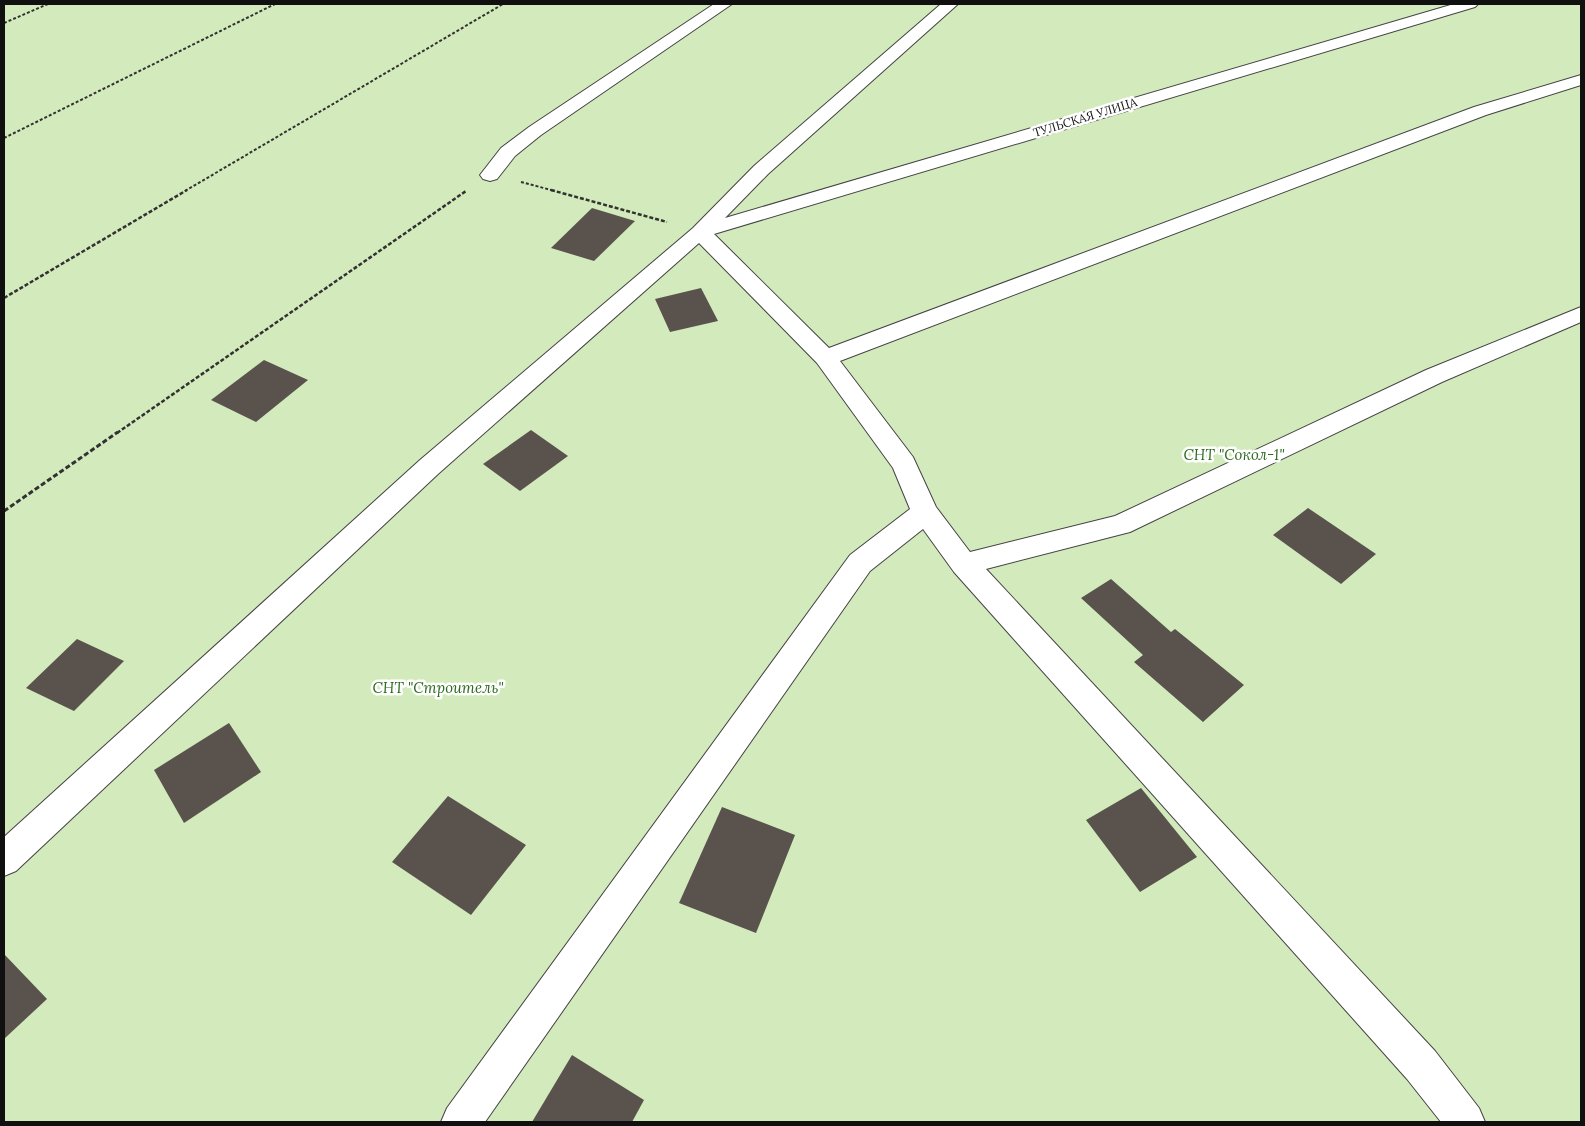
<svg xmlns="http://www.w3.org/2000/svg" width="1585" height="1126" viewBox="0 0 1585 1126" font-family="Lora,serif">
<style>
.green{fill:#d3ebbc}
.building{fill:#59524d}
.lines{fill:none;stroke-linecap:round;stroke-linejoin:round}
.minor-casing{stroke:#434343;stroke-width:2}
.path-far2{stroke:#323232;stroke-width:2;stroke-dasharray:3 2;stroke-linecap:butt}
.path-far1{stroke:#323232;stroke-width:2.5;stroke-dasharray:4 2;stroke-linecap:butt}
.path{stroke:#323232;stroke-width:3;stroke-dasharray:5 2.5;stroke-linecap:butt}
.minor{fill:#fff;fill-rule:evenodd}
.labels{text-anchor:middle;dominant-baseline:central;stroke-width:5;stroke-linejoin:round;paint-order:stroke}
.far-street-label{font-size:12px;fill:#101010;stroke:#fff}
.park-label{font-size:15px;font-style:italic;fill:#2d6a1f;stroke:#fff}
</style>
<rect width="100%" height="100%" fill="#fffdf4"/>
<rect class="green" x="4" y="4" width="1577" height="1118"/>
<g class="building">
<polygon points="592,208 635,221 594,261 551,248"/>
<polygon points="701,288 718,321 670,332 655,299"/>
<polygon points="264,360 308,380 256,422 211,400"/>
<polygon points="531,430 568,456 520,491 483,464"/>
<polygon points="1308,508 1376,554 1341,584 1273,535"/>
<polygon points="1111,579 1171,632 1175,629 1244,685 1203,722 1134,662 1143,655 1081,598"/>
<polygon points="77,639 124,661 74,711 26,688"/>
<polygon points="229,723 261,772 184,823 154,770"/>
<polygon points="1141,788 1197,857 1140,892 1086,820"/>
<polygon points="448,796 526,845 471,915 392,862"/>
<polygon points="722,807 795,835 756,933 679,903"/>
<polygon points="4,954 47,999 4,1039"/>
<polygon points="572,1055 644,1100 632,1122 532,1122"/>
</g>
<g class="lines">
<defs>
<g id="minor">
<polygon points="714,4 732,4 541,135 515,156 497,179 490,181 483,179 480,175 501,148 529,127"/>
<polygon points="941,4 958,4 768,174 725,218 1454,4 1478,4 1475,7 714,234 829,348 1474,107 1581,75 1581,85 1486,115 840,361 913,457 936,507 970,552 1115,516 1426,370 1581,307 1581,322 1442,382 1130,532 986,569 1435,1051 1479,1108 1485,1122 1441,1122 1407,1079 954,572 923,529 870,571 485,1122 441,1122 447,1108 850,555 910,509 893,468 817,363 699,243 438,474 16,871 4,876 4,837 420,460 693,228 754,166"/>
</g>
</defs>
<use href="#minor" class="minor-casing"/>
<g class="path-far2">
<polyline points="4,23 48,4"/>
<polyline points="4,138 275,4"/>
<polyline points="521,182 555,191"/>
<polyline points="185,191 503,4"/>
</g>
<g class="path-far1">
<polyline points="551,190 667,222"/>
<polyline points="4,298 187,190"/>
<polyline points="117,433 466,191"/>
</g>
<polyline class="path" points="4,511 118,432"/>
<use href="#minor" class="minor"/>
</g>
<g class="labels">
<g class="far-street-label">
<text transform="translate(1085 117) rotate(-17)">ТУЛЬСКАЯ УЛИЦА</text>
</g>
<g class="park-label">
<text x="1234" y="454">СНТ "Сокол-1"</text>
<text x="438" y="687">СНТ "Строитель"</text>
</g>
</g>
<rect width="1585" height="1126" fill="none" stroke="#101010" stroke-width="10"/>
</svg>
